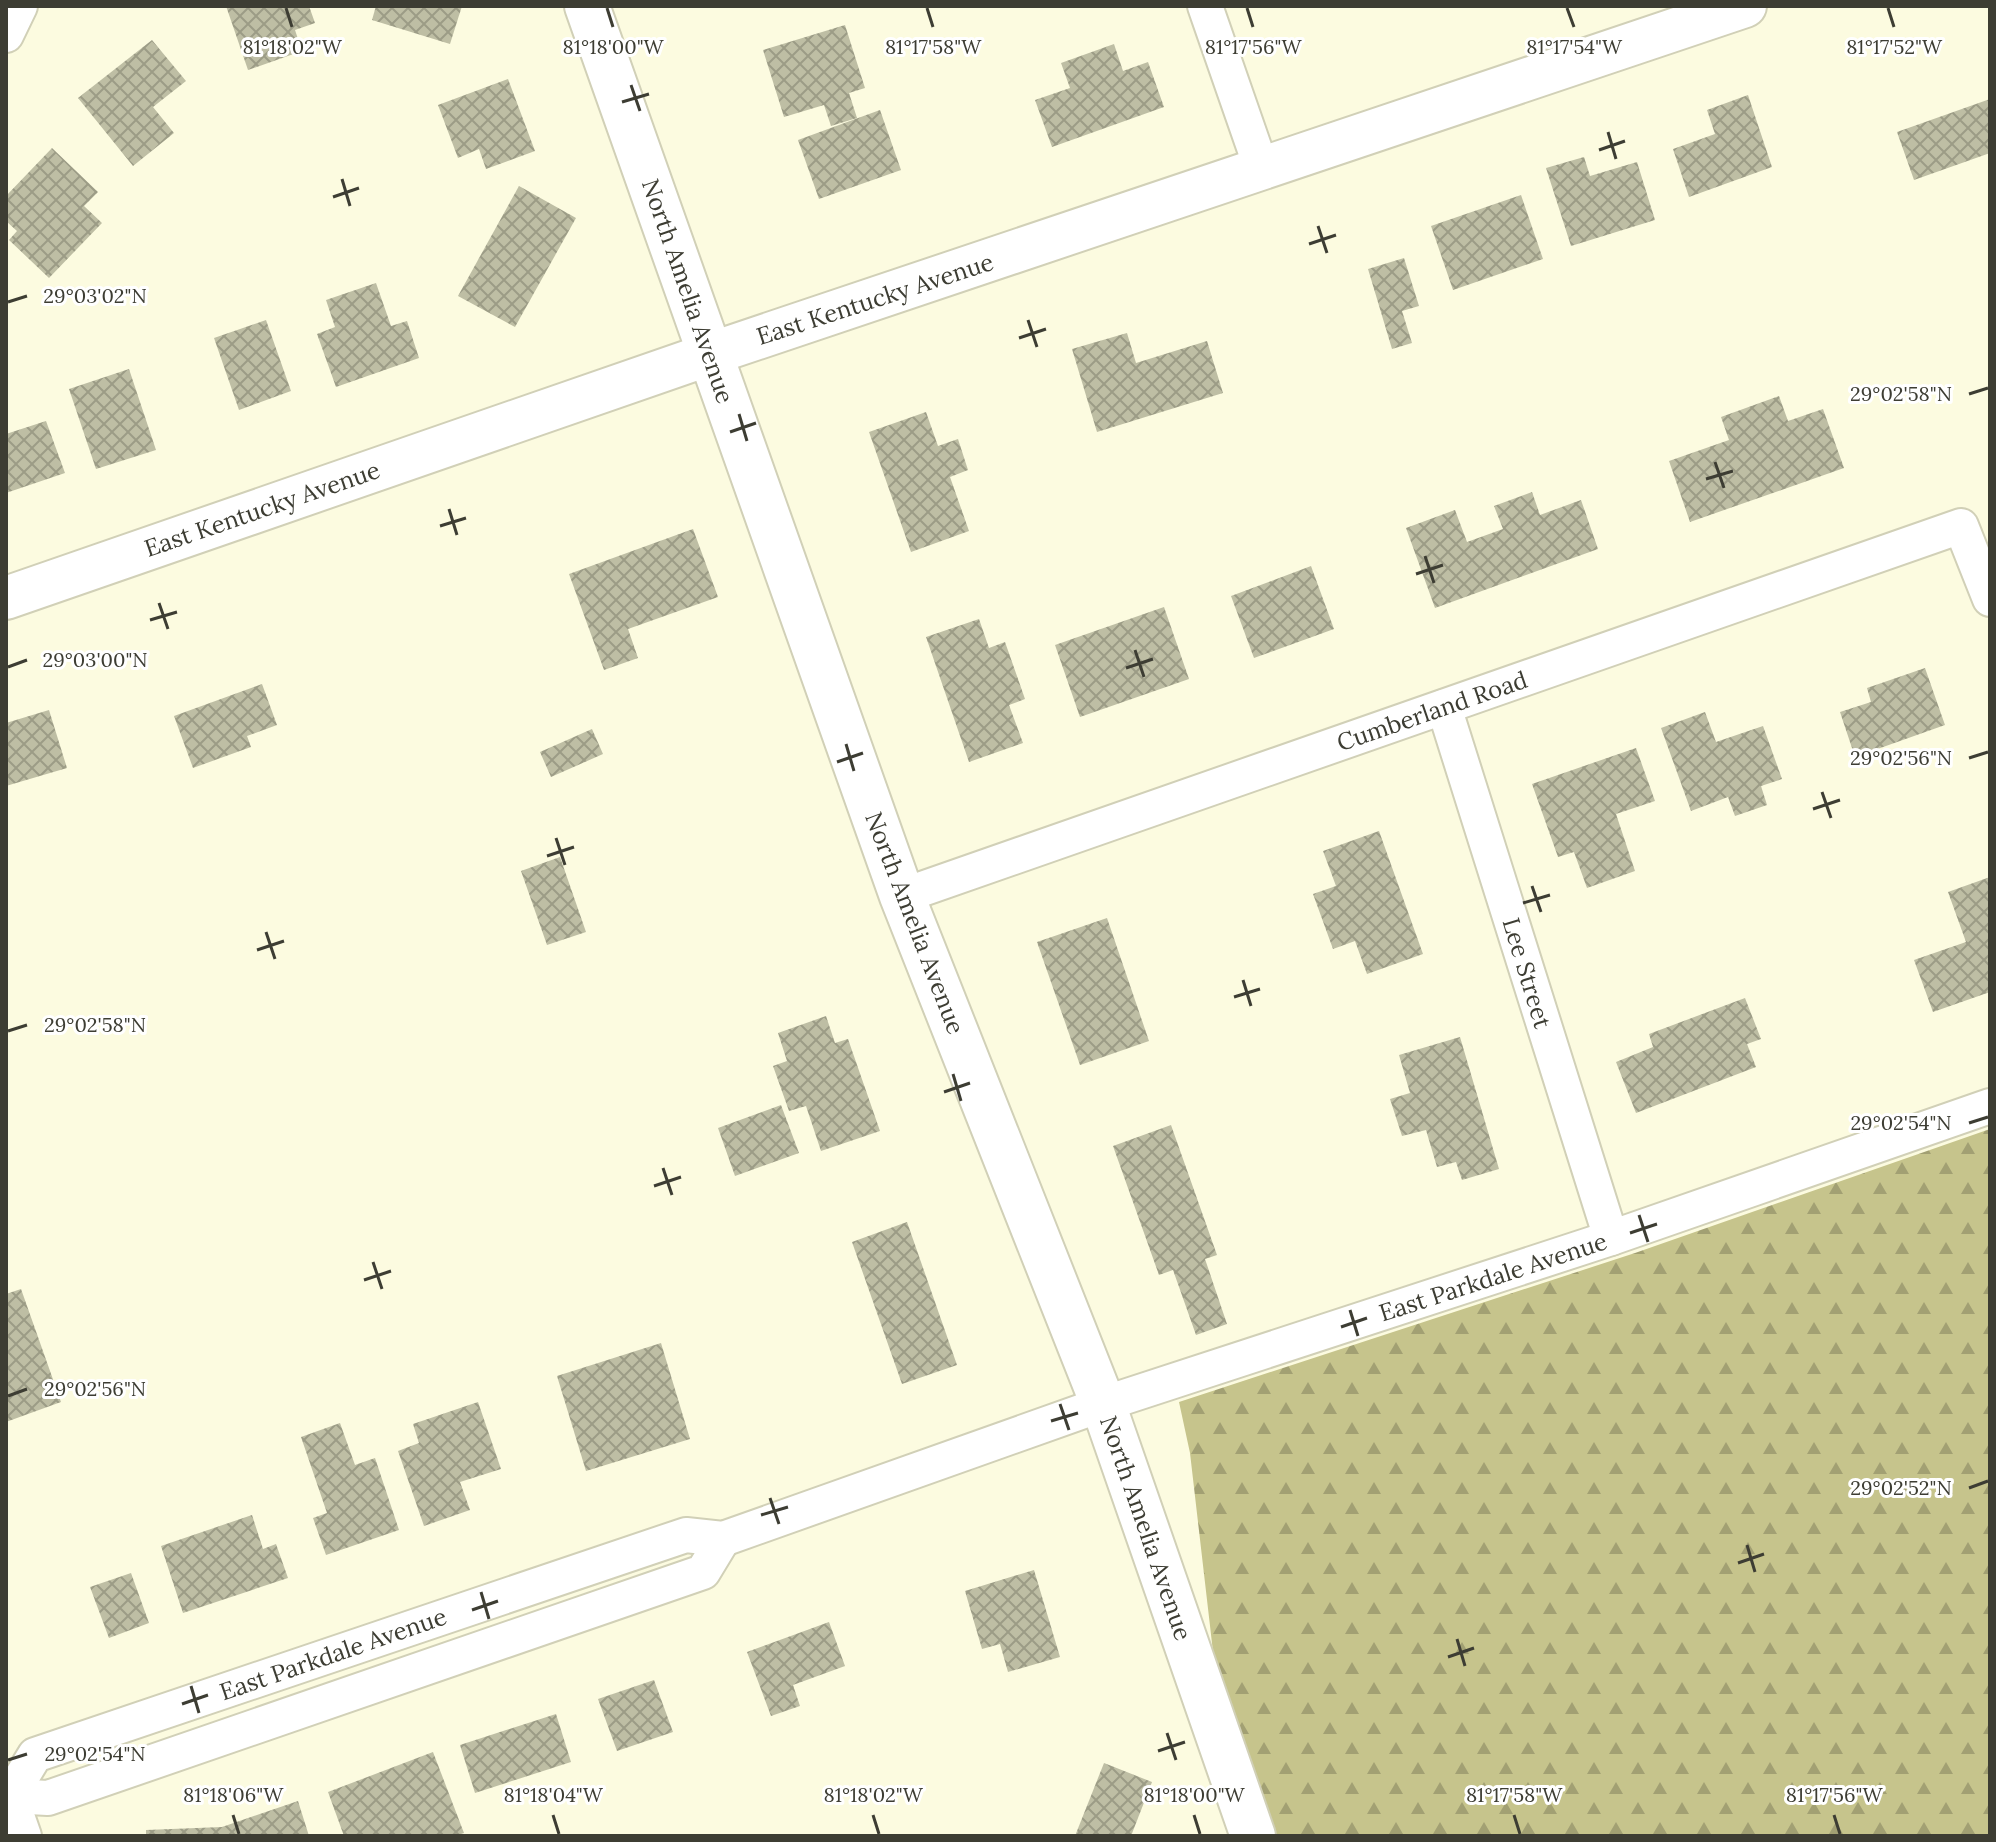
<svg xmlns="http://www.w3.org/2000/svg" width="1996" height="1842" viewBox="0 0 1996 1842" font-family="Lora,serif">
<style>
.forest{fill:url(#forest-firs)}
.building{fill:url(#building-cross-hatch)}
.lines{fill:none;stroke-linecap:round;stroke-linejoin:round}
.minor-casing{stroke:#d1d0b7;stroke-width:38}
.tertiary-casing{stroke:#d1d0b7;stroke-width:46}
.secondary-casing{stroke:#d1d0b7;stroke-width:48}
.minor{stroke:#fff;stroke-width:34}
.tertiary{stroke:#fff;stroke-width:42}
.secondary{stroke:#fff;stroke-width:44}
.ticks{fill:none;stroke:#3d3d33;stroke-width:3}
.labels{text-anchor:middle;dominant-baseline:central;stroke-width:6;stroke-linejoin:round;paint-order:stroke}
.street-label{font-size:24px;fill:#3d3d33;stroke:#fff}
.ticks-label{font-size:20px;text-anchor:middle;fill:#3d3d33;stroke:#fff;stroke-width:6;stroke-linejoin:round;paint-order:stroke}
</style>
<defs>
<pattern id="forest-firs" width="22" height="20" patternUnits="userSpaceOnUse" patternTransform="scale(2)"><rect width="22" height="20" fill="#c6c48c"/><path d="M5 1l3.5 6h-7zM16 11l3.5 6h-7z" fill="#a2a073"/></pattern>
<pattern id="building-cross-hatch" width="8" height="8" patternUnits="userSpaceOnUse" patternTransform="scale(2)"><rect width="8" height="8" fill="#bebea4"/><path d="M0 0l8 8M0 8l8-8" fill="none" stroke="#9c9c86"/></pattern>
</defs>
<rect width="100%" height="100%" fill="#fcfbe0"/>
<polygon class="forest" points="1990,1129 1990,1836 1274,1836 1215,1669 1190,1453 1179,1402 1635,1253"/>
<g class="building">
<polygon points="226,6 309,6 315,23 295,30 302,51 248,70"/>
<polygon points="376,6 462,6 450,44 372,20"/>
<polygon points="845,25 865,88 849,93 857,118 831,126 824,105 784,117 763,50"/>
<polygon points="152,40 186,81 153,107 174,133 133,166 78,98"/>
<polygon points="1114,44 1123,71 1148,62 1164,107 1052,147 1035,100 1070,88 1061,63"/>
<polygon points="508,79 535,151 486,169 479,149 458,158 438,105"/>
<polygon points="1748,95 1772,167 1689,197 1673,149 1715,134 1707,110"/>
<polygon points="1990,99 1990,153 1914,180 1897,132"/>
<polygon points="880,110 901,170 819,199 798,140"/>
<polygon points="52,148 98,192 84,206 102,223 49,278 9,240 17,231 6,221 6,196"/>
<polygon points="1584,157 1590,176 1637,162 1655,220 1571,246 1546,168"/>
<polygon points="519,186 576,218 515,327 458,296"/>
<polygon points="1521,195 1543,259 1453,290 1431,226"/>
<polygon points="1404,258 1419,306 1402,311 1412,343 1392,349 1368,269"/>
<polygon points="376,283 391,326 407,321 419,358 336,387 317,334 335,327 326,300"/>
<polygon points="266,320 291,391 239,410 214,338"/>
<polygon points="1127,333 1136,363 1207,341 1223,393 1097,432 1072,349"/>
<polygon points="129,369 156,450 96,469 69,389"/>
<polygon points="1779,396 1788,421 1823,409 1844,468 1690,522 1669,461 1729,440 1721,417"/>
<polygon points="926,412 938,446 958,439 968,470 950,477 969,531 911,552 869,432"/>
<polygon points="46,421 65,473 6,493 6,434"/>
<polygon points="1532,492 1540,515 1581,500 1598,549 1435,608 1406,528 1455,510 1467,542 1503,529 1494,506"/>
<polygon points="693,529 718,597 628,629 638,658 604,670 569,574"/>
<polygon points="1311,566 1334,629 1254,658 1231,596"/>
<polygon points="1164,607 1189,679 1080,717 1055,645"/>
<polygon points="979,619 989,648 1005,642 1025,699 1009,705 1023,743 969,762 926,637"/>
<polygon points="1925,668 1945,725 1855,757 1840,712 1871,702 1867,688"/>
<polygon points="262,684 277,725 247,736 251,747 193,768 174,716"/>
<polygon points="49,710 67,768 6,786 6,723"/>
<polygon points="1705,712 1716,742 1763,726 1782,779 1761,786 1767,805 1735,816 1728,797 1691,811 1661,728"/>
<polygon points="592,729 603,754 551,777 540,752"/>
<polygon points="1636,748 1655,801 1616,814 1635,871 1587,888 1574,852 1558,857 1532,784"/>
<polygon points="1379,831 1423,954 1367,974 1355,941 1333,949 1313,894 1336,886 1323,851"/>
<polygon points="560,857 586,932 547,945 521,871"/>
<polygon points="1990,877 1990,992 1933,1012 1914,960 1966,942 1948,892"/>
<polygon points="1107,918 1149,1041 1080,1065 1037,942"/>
<polygon points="1745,998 1761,1039 1747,1044 1756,1067 1636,1113 1616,1062 1653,1047 1649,1034"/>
<polygon points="826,1016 835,1043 848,1039 880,1131 821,1151 806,1106 789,1111 773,1066 787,1061 778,1033"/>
<polygon points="1460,1037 1499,1169 1462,1180 1456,1162 1437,1167 1426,1130 1402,1136 1390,1099 1410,1093 1399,1055"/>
<polygon points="781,1105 799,1153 735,1176 718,1128"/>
<polygon points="1171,1125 1217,1255 1205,1259 1227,1324 1196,1335 1173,1270 1159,1275 1113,1146"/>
<polygon points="907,1222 957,1365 902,1384 852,1242"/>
<polygon points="21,1289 61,1402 6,1422 6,1294"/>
<polygon points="661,1343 690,1439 586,1471 557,1376"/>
<polygon points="478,1402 501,1469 460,1482 470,1510 424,1526 398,1451 419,1443 413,1424"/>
<polygon points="340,1423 355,1465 375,1458 399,1530 326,1555 313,1518 327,1513 301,1437"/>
<polygon points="252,1515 263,1549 276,1544 288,1578 183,1613 161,1546"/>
<polygon points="1034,1570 1060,1657 1008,1672 1000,1644 982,1649 965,1591"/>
<polygon points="131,1573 149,1623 109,1638 90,1587"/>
<polygon points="829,1622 845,1666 793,1685 800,1706 771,1716 747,1652"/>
<polygon points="654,1680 673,1732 617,1751 598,1699"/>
<polygon points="556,1714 571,1762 475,1793 460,1745"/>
<polygon points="433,1752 464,1833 455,1836 344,1836 328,1792"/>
<polygon points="1104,1763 1152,1782 1131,1836 1075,1836"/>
<polygon points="298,1801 309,1836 146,1836 146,1830 222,1827"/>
</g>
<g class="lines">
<defs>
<g id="minor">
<polyline points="1205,6 1262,170"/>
<polyline points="6,35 20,6"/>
<polyline points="1444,707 1611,1238"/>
<polyline points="902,896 1961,526 1990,599"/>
<polyline points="6,1784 24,1836"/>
<polyline points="10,1796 35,1755 686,1535 723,1539 1103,1404 1611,1238 1990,1106"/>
<polyline points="6,1797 10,1796 48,1798 703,1572 723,1539"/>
</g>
<polyline id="tertiary" points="6,598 710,354 1745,6"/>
<polyline id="secondary" points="587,6 902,896 1103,1404 1253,1836"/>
</defs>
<use href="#minor" class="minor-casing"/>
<use href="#tertiary" class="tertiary-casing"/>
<use href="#secondary" class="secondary-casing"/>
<use href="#minor" class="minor"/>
<use href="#tertiary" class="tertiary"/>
<use href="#secondary" class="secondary"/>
</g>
<path class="ticks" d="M286,8l6,19M607,8l6,19M927,8l6,19M1247,8l6,19M1567,8l7,19M1888,8l6,19M631,85l9,26M622,102l27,-8M1608,132l8,27M1599,150l26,-9M342,179l8,27M333,197l26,-9M1318,226l9,27M1309,244l27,-9M8,302l19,-6M1028,320l9,27M1019,338l27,-9M1969,394l19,-6M739,414l8,27M730,432l26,-9M1715,462l9,26M1706,479l27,-8M449,509l8,26M440,526l26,-8M1425,556l9,27M1416,574l27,-9M159,603l9,26M150,620l27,-8M1135,650l9,27M8,667l19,-7M1126,668l27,-9M846,744l8,27M1969,758l19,-6M837,762l26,-9M1822,792l9,26M1813,809l27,-9M556,838l9,27M547,856l27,-9M1532,886l9,26M1523,903l27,-8M266,932l9,27M257,950l27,-9M1243,980l8,26M1234,997l26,-8M8,1031l19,-6M953,1074l8,27M944,1092l26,-9M1969,1123l19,-6M663,1168l9,27M654,1186l27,-9M1639,1215l9,27M1630,1233l27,-9M373,1262l9,27M364,1280l27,-9M1350,1310l8,26M1341,1327l26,-9M8,1396l19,-7M1060,1404l9,26M1051,1421l27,-8M1969,1488l19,-7M770,1498l9,26M761,1515l27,-8M1747,1545l8,27M1738,1563l26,-9M481,1592l8,27M472,1610l26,-9M1457,1639l8,27M1448,1657l26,-9M191,1686l8,27M182,1704l26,-9M1167,1733l9,27M1158,1751l27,-9M8,1760l19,-6M233,1815l6,19M553,1815l6,19M873,1815l6,19M1194,1815l6,19M1514,1815l6,19M1834,1815l6,19"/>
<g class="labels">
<g class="street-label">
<text transform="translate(688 291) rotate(71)">North Amelia Avenue</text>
<text transform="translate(875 299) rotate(-18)">East Kentucky Avenue</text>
<text transform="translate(262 509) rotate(-19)">East Kentucky Avenue</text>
<text transform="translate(1432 711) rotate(-19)">Cumberland Road</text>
<text transform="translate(915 923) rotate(69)">North Amelia Avenue</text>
<text transform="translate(1527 973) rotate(73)">Lee Street</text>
<text transform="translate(1493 1277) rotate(-18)">East Parkdale Avenue</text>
<text transform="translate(1146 1528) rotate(71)">North Amelia Avenue</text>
<text transform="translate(333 1654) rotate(-19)">East Parkdale Avenue</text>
</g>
</g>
<g class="ticks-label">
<text x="292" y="54">81°18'02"W</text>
<text x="613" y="54">81°18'00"W</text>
<text x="933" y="54">81°17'58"W</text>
<text x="1253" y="54">81°17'56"W</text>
<text x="1574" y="54">81°17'54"W</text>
<text x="1894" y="54">81°17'52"W</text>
<text x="95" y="303">29°03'02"N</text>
<text x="1901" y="401">29°02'58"N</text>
<text x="95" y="667">29°03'00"N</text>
<text x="1901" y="765">29°02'56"N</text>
<text x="95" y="1032">29°02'58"N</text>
<text x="1901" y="1130">29°02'54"N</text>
<text x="95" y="1396">29°02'56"N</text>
<text x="1901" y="1495">29°02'52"N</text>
<text x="95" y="1761">29°02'54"N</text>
<text x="233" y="1802">81°18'06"W</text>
<text x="553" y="1802">81°18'04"W</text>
<text x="873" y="1802">81°18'02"W</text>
<text x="1194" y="1802">81°18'00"W</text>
<text x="1514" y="1802">81°17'58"W</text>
<text x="1834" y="1802">81°17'56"W</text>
</g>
<rect width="1996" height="1842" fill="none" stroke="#3d3d33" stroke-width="16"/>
</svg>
